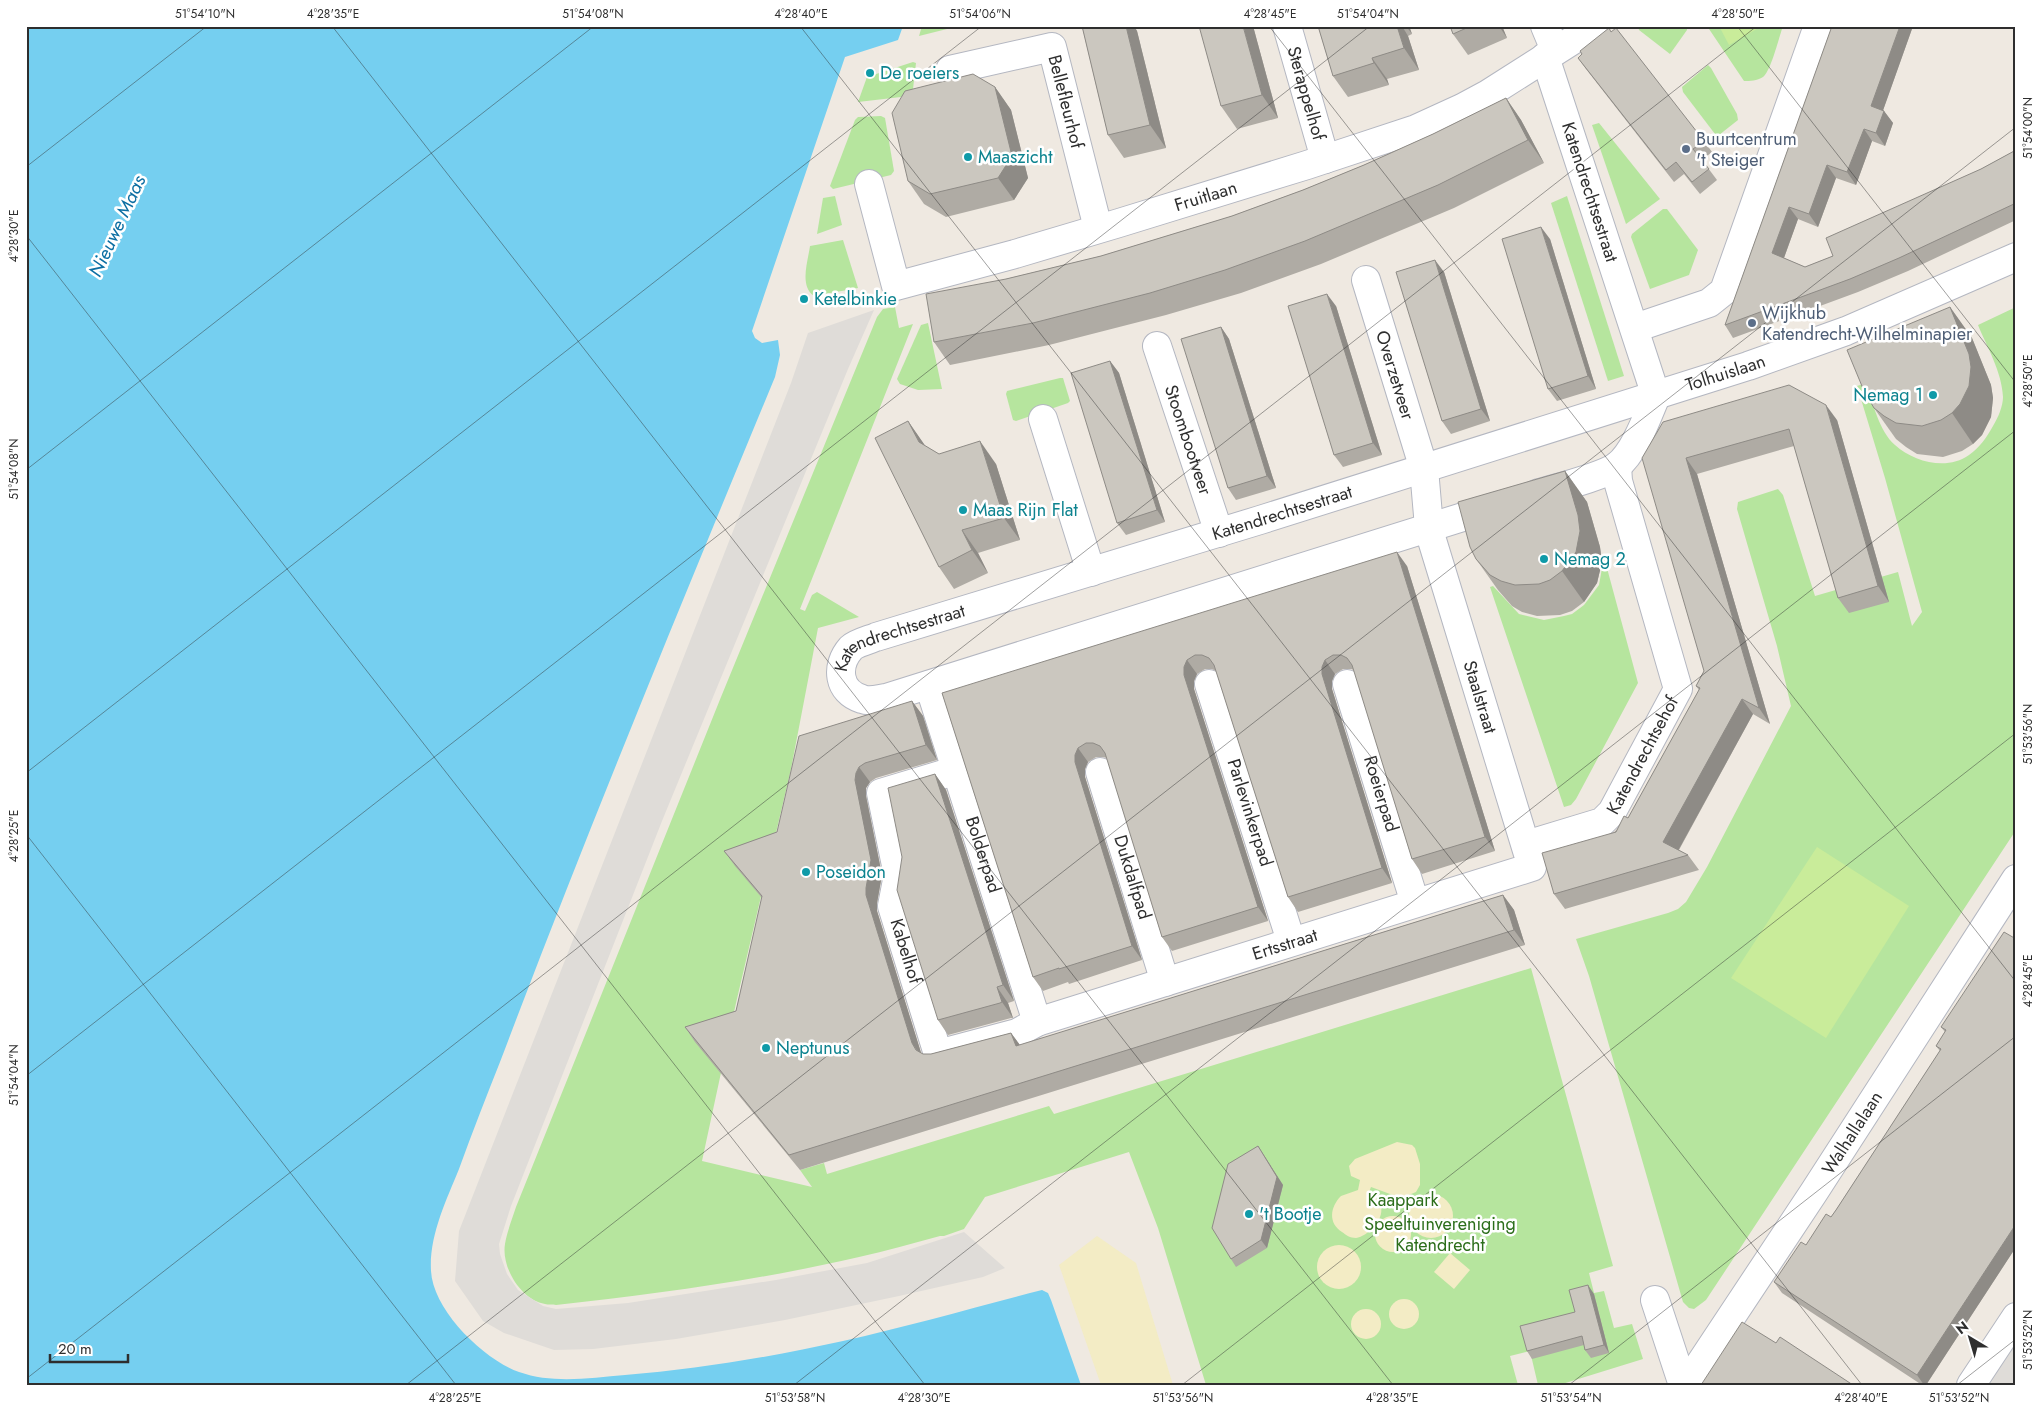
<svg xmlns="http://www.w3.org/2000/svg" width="2042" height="1411" viewBox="0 0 2042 1411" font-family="Jost,sans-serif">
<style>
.green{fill:#b6e59e}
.sand{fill:#f3ecc5}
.pitch{fill:#c9ec9a}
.plaza{fill:#dfdcd8}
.water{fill:#75cff0}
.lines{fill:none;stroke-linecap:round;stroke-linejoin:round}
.minor-casing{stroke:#b4b7c1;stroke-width:30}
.minor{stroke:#fff;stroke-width:28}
.wall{fill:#afaba4}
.shaded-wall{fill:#8e8b86}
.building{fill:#cbc7bf;stroke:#8e8b86}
.ticks{fill:none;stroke:#2e2e2e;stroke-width:1;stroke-opacity:0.45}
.culture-dot{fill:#0f9aa8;stroke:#fff;stroke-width:2}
.service-dot{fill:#5c6f8a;stroke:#fff;stroke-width:2}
.labels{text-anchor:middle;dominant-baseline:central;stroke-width:5;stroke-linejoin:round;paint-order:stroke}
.culture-label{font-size:18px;fill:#0d838f;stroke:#fff;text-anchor:start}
.street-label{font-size:18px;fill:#2e2e2e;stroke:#fff}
.service-label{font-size:18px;fill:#4e5e75;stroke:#fff;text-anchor:start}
.park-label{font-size:18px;fill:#2c6e1b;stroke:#fff}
.water-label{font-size:19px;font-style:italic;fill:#0d6fa3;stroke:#fff}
.neatline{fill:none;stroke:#2e2e2e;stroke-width:2}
.ticks-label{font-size:12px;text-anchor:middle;fill:#2e2e2e}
</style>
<rect width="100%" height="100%" fill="#efe9e1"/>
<g class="green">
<polygon points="922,26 959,26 919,36"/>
<polygon points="1638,26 1687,26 1687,30 1670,54 1639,30"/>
<path d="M1707,26h76c-4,11 -12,45 -20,51 -6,4 -13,4 -19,4z"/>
<polygon points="913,62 916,63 913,89 901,97 858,102 867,77"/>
<polygon points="1708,65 1711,68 1737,114 1738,120 1719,135 1715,134 1683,92 1682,87"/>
<polygon points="881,116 885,118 894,171 891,175 833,189 830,186 855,120 858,117"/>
<polygon points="1599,123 1660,199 1626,224 1592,125"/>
<polygon points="835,196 842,225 817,234 823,198"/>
<polygon points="1567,196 1624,376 1608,381 1551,203"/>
<polygon points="1663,209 1667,209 1698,250 1689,275 1650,289 1631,237 1632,234"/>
<path d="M843,240l15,48 -44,8c-15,-10 -6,-35 -4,-50z"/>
<path d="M895,307l4,21 14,-4 -113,285 5,2 7,-16 5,-3 42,25 -41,11 -27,141 -55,234 -34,158 110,26 -12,-17 24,-7 3,11 222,-68 5,8 477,-146 82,298 -24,7 5,20 10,-2 10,37 18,-4 11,35 -84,26h-21l-8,-34 -20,5 8,29h-312l-48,-157 -29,-76 -144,45 -21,32 -20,7h-4c-27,7 -54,15 -81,21 -99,23 -201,37 -303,48 -3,-1 -8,0 -11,-1 -24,-4 -44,-37 -40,-60 2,-12 7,-25 11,-37l205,-510 156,-380 6,-8z"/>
<path d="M2016,307v523l-310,470 -12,9 -5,-1 -6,-6 -94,-326 -13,-37 92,-26 10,-4 8,-7 21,-35 84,-161 -14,-60 -40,-137 1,-7 40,-13 5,6 32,101 83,-24 14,54 10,-14 -37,-134 -28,-92 9,-3c7,20 13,48 29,62 19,17 52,26 74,10 11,-8 18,-18 24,-29 5,-8 10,-20 10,-29 -1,-25 -16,-50 -25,-72z"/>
<polygon points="928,323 942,389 918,390 900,384 897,379 921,325"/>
<polygon points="1060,378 1063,378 1070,401 1068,403 1016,421 1013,420 1006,394 1007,391"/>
<polygon points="1604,557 1638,683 1576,799 1571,805 1564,807 1490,587 1493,586 1519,614 1544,620 1564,616 1572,614 1584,605 1599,585"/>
</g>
<g class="sand">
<path d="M1397,1142l15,3 3,3 5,16v21l-4,7 -15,6 -30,-11 -2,5c5,4 10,8 12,15 3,13 -13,29 -25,31 -6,0 -10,-3 -14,-6 -14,-9 -12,-25 -1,-36l17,-6 2,-10 -9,-4 -2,-10 6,-7z"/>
<circle cx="1431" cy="1216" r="22"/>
<circle cx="1393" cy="1234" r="18"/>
<polygon points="1097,1236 1136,1263 1173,1385 1101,1385 1059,1265"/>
<circle cx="1339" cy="1267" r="22"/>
<polygon points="1450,1253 1470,1270 1454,1289 1434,1272"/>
<circle cx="1404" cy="1314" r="15"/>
<circle cx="1366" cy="1324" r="15"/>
</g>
<g class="pitch">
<polygon points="1719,26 1762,26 1729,45"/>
<polygon points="1817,847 1909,906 1826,1038 1731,978"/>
</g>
<g class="plaza">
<polygon points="874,310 848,369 662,821 511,1206 499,1244 500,1254 507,1274 518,1290 543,1306 556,1309 628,1303 776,1280 867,1263 964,1232 1005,1268 983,1277 899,1296 785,1320 676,1339 593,1349 554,1350 504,1333 483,1321 455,1281 459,1231 791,383 808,333"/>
<polygon points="2016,1337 2016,1385 1985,1385"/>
</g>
<path class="water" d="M26,26h877l-5,14 -53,17 -93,274 3,7 7,5 16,-3 2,15 -5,22c-94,227 -188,455 -275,685 -14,35 -28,71 -41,107 -13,32 -30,67 -28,102 2,39 52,88 88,101 34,12 71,6 106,3 73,-6 146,-18 218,-34 67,-15 133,-34 199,-51l6,3 3,7 30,85h-1055z"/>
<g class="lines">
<defs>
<g id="minor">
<path id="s1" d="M1287,26l38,133"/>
<polyline points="1545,26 1555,50"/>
<path id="s2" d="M950,70l102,-23 46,181"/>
<path id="s3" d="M869,184l27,102 119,-32 104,-31 188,-58 109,-36 46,-21 26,-14 107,-68"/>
<polyline points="1635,328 1709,303 1724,291 1818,26"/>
<path id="s4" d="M1157,346l62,187"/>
<polyline points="1043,419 1091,572"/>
<path d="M1536,494c20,-6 66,-17 81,-28 18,-14 30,-49 39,-70l-111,-339"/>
<path id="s5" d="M1498,506l-612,192c-8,1 -16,4 -24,1 -24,-7 -27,-33 -11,-51 5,-5 18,-8 25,-11l384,-117 488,-154 98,-35 170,-74"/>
<path id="s6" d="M1209,684l82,257"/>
<path id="s7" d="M1347,684l68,219"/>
<path id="s8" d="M929,685l108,337"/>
<path id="s9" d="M957,770l-76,23 17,82 -6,31 46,148 79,-21 20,-11 495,-155 -100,-327 -3,-13 -5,-58 -58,-189"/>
<path id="s10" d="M1100,772l65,210"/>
<path id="s11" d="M1526,845l76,-23 10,-10 66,-123 -60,-208 -1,-15"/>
<polyline points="1655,1300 1683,1385"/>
<path id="s12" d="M1686,1385l128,-193 202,-313"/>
<polyline points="1971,1385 2016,1317"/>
</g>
</defs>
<use href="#minor" class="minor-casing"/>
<use href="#minor" class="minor"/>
</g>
<g class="wall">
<polygon points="1082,26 1134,26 1137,31 1166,148 1124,158 1108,135"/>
<polygon points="1253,26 1278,118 1237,129 1221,106"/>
<polygon points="1318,26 1409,26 1412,34 1408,36 1419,70 1387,79 1389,85 1348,97 1333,76"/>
<polygon points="1450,26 1502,26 1507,38 1468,55 1453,34"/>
<polygon points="1832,26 1913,26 1883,110 1884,111 1893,123 1885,146 1872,141 1856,185 1836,178 1818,227 1798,219 1784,258 1805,267 1833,256 1981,169 2016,150 2016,220 1908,271 1858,292 1733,338 1725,325"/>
<polygon points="1578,58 1704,141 1712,152 1702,160 1717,180 1700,194 1684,174 1674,182 1586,69"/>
<polygon points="995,87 1011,110 1028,178 1014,200 946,217 924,204 908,181"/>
<polygon points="1506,98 1521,120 1544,163 1454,208 1321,264 1241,293 1166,315 1049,345 950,365 934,342 1006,279 1101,256 1232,216 1303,190 1364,165 1433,134"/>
<polygon points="1550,239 1596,389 1557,401 1548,389"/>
<polygon points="1444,272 1490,421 1451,434 1442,421"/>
<polygon points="1336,306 1382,455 1343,467 1334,455"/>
<polygon points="1950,307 1972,338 1991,385 1993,398 1991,417 1982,435 1973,444 1962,451 1943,457 1917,454 1906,447 1896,439 1874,408"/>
<polygon points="1221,327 1229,339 1276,488 1236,500 1228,488"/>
<polygon points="1110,361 1119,373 1165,522 1126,535 1117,523"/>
<polygon points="1837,420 1889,602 1849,613 1838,598 1794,446 1697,474 1770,724 1753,714 1679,850 1688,855 1699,870 1565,909 1554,894 1628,818 1699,690 1696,686 1704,671 1663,422"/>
<polygon points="908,421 925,446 939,454 996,464 1020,540 978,553 988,573 954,589 939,567"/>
<polygon points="1565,471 1587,502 1600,547 1602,562 1597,583 1584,602 1572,611 1560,615 1537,616 1522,612 1512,606 1498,590 1476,559"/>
<polygon points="1407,566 1495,851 1422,874 1412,859 1354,670 1351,669 1343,669 1335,674 1332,681 1332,689 1392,883 1298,912 1288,897 1216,671 1212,669 1205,669 1197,674 1194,681 1194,689 1268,921 1172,951 1162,937 1107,758 1103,757 1096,757 1088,762 1085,769 1085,777 1142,960 1069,984 1068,982 1043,991 1033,977 942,693"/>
<polygon points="912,701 923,716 937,760 876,778 870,782 866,788 866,796 882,875 877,903 877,911 921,1053 923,1054 931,1054 1011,1033 1020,1045 1503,895 1514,910 1525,945 800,1170 695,1042 685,1027 736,1011 762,898 735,866 724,851 777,832"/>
<polygon points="935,774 946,790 1014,1001 1008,1003 1013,1018 1011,1018 948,1035 938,1020"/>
<polygon points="2016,939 2016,1247 1926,1385 1922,1385 1782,1293 1774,1282 1806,1245 1831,1217 1836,1210 1940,1051 1936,1046 1945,1032 1941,1027"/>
<polygon points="1258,1146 1283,1185 1267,1248 1236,1267 1231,1259"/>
<polygon points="1594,1294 1609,1353 1591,1358 1585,1350 1584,1345 1532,1359 1527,1351 1575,1312"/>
</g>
<g class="shaded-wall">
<polygon points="1126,26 1134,26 1137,31 1166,148 1150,125"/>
<polygon points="1243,26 1253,26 1278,118 1262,95"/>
<polygon points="1397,26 1402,26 1408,36 1419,70 1404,48"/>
<polygon points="1406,26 1409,26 1412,34"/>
<polygon points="1499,26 1502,26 1507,38"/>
<polygon points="1900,26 1913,26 1880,119 1871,106"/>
<polygon points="1372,58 1387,79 1389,85 1374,63"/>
<polygon points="995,87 1011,110 1028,178 1014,200 998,178"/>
<polygon points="1506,98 1521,120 1544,163 1528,140"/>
<polygon points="1884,111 1893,123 1885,146 1876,133"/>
<polygon points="1864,129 1872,141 1856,185 1847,172"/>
<polygon points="1827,165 1836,178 1818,227 1809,214"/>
<polygon points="1789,207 1798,219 1781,266 1772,253"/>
<polygon points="1541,227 1550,239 1596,389 1588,376"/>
<polygon points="1435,260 1444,272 1490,421 1481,409"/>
<polygon points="1327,294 1336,306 1382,455 1373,443"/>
<polygon points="1950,307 1972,338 1991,385 1993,398 1991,417 1982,435 1973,444 1952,413"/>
<polygon points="1221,327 1229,339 1276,488 1267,476"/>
<polygon points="1110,361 1119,373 1165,522 1157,510"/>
<polygon points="1826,405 1837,420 1889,602 1878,586"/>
<polygon points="908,421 924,444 935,465 919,442"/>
<polygon points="980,441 996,464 1020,540 1004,518"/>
<polygon points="1686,458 1697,474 1770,724 1759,708"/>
<polygon points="1565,471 1587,502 1600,547 1602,562 1597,583 1584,602 1562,571"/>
<polygon points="962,530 978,553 988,573 972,550"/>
<polygon points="1397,552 1407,566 1495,851 1485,837"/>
<polygon points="1187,660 1197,674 1194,681 1194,689 1268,921 1258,907 1184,675 1184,667"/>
<polygon points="1325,660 1335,674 1332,681 1332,689 1392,883 1382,868 1322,674 1322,667"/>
<polygon points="1742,699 1753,714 1674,858 1663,842"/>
<polygon points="912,701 923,716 937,760 926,745"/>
<polygon points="1078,748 1088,762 1085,769 1085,777 1142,960 1132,946 1075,762 1075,755"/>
<polygon points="859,767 870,782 866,788 866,796 882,875 877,903 877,911 923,1059 927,1065 912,1043 866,895 855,780 856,773"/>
<polygon points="935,774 946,790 1014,1001 1003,985"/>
<polygon points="1503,895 1514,910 1525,945 1514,930"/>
<polygon points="997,987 1008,1003 1013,1018 1002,1002"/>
<polygon points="1011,1033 1022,1048 1016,1046"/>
<polygon points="1258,1146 1283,1185 1267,1248 1261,1240"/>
<polygon points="2016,1224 2016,1247 1926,1385 1924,1385 1917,1375"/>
<polygon points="1588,1285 1594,1294 1609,1353 1604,1345"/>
</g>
<g class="building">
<polygon points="1082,26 1126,26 1150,125 1108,135"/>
<polygon points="1199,26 1243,26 1262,95 1221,106"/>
<polygon points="1318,26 1397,26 1404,48 1372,58 1374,63 1333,76"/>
<polygon points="1450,26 1471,26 1453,34"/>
<polygon points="1832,26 1900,26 1871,106 1884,111 1876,133 1864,129 1847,172 1827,165 1809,214 1789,207 1772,253 1805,267 1833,256 1826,238 1981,169 2016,150 2016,203 1899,258 1850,279 1725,325"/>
<polygon points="1609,28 1611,32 1616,28 1704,141 1693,149 1709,169 1692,182 1676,162 1666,170 1578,58 1582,54 1580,51"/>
<polygon points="973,74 995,87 1012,156 998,178 930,194 908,181 892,113 905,91"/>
<polygon points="1506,98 1528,140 1438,185 1305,241 1225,270 1150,293 1033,323 934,342 926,294 1006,279 1101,256 1232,216 1303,190 1364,165 1433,134"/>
<polygon points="1541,227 1588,376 1548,389 1502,239"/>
<polygon points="1435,260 1481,409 1442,421 1396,272"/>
<polygon points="1327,294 1373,443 1334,455 1288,306"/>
<polygon points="1950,307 1969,354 1971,367 1969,386 1960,404 1952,413 1941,420 1922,426 1896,423 1884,416 1874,408 1864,391 1847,350"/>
<polygon points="1221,327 1267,476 1228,488 1181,339"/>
<polygon points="1110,361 1157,510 1117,523 1071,373"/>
<polygon points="1789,385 1826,405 1878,586 1838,598 1789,429 1686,458 1759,708 1742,699 1663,842 1688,855 1554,894 1542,853 1616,832 1624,816 1628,818 1700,688 1696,686 1704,671 1642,458 1663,422"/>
<polygon points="908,421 919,442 939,454 980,441 1004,518 962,530 972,550 939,567 875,438"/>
<polygon points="1565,471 1578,515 1580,531 1576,552 1562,571 1550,580 1539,584 1515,585 1501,581 1490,575 1476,559 1470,547 1458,502"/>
<polygon points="1397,552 1485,837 1412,859 1352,665 1347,658 1341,655 1333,655 1325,660 1322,667 1322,674 1382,868 1288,897 1214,665 1209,658 1202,655 1195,655 1187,660 1184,667 1184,675 1258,907 1162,937 1105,753 1100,746 1093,743 1086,743 1078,748 1075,755 1075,762 1132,946 1059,969 1059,968 1033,977 942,693"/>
<polygon points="912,701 926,745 865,763 859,767 856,773 855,780 871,860 866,888 866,895 912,1043 916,1050 923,1054 931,1054 1011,1033 1016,1046 1503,895 1514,930 789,1155 685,1027 736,1011 762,896 724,851 777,832 799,736"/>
<polygon points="935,774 1003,985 997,987 1002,1002 1000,1003 938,1020 897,890 902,857 888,788"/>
<polygon points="2004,932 2016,939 2016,1224 1917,1375 1774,1282 1801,1242 1806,1245 1826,1214 1831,1217 1836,1210 1941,1049 1936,1046 1946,1030 1941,1027"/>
<polygon points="1258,1146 1277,1177 1261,1240 1231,1259 1212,1228 1228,1164"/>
<polygon points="1588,1285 1604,1345 1585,1350 1582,1336 1527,1351 1520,1326 1575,1312 1569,1290"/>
<polygon points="1742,1322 1776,1343 1780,1337 1853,1385 1701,1385"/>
</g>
<path class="ticks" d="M332,26l1061,1359M800,26l1062,1359M1269,26l747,956M1737,26l279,357M26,167l181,-141M26,235l899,1150M26,470l568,-444M26,773l956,-747M26,834l430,551M26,1076l1344,-1050M26,1379l1731,-1353M406,1385l1610,-1258M794,1385l1222,-955M1182,1385l834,-652M1569,1385l447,-349M1957,1385l59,-46"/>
<g class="culture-dot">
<circle cx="870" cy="73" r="5"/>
<circle cx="968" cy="157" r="5"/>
<circle cx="804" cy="299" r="5"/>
<circle cx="1933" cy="395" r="5"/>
<circle cx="963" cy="510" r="5"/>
<circle cx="1544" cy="559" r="5"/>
<circle cx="806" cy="872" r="5"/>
<circle cx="766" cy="1048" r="5"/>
<circle cx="1249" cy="1214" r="5"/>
</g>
<g class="service-dot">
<circle cx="1686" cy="149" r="5"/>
<circle cx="1752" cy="323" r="5"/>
</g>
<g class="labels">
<g class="culture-label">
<text x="880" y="73">De roeiers</text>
<text x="978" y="157">Maaszicht</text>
<text x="814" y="299">Ketelbinkie</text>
<text x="1923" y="395" text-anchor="end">Nemag 1</text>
<text x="973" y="510">Maas Rijn Flat</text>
<text x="1554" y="559">Nemag 2</text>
<text x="816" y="872">Poseidon</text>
<text x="776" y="1048">Neptunus</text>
<text x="1259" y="1214">'t Bootje</text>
</g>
<g class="street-label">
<text stroke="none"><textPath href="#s1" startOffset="70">Sterappelhof</textPath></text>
<text stroke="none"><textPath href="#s2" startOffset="161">Bellefleurhof</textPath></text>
<text transform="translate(1590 192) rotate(72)">Katendrechtsestraat</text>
<text stroke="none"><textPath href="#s3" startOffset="428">Fruitlaan</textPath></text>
<text stroke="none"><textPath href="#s5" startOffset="1646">Tolhuislaan</textPath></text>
<text transform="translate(1395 375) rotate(73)">Overzetveer</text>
<text stroke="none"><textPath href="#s4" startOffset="99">Stoombootveer</textPath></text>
<text stroke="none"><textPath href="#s5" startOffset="1181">Katendrechtsestraat</textPath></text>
<text stroke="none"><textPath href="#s5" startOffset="776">Katendrechtsestraat</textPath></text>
<text transform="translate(1480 697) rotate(73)">Staalstraat</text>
<text stroke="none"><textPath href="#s11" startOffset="158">Katendrechtsehof</textPath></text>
<text stroke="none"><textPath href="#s7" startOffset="115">Roeierpad</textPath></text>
<text stroke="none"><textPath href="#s6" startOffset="135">Parlevinkerpad</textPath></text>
<text stroke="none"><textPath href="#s8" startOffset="178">Bolderpad</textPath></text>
<text stroke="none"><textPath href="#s10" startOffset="110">Dukdalfpad</textPath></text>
<text stroke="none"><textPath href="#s9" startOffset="714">Ertsstraat</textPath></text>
<text stroke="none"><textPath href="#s9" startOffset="242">Kabelhof</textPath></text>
<text stroke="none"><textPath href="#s12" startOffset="302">Walhallalaan</textPath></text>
</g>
<g class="service-label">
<text x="1696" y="139">Buurtcentrum<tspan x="1696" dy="21">'t Steiger</tspan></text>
<text x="1762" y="313">Wijkhub<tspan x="1762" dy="21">Katendrecht-Wilhelminapier</tspan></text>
</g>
<g class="park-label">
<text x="1403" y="1200">Kaappark</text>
<text x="1440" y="1224">Speeltuinvereniging<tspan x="1440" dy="21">Katendrecht</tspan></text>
</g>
<g class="water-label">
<text transform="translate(117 226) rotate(-65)">Nieuwe Maas</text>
</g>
</g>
<rect width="2042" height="1411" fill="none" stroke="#ffffff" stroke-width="55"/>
<g transform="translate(1970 1338) rotate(322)" stroke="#ffffff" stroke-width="4" paint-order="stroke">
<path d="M0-4L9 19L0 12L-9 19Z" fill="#2e2e2e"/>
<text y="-8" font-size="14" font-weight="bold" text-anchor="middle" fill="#2e2e2e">N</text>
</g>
<path d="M50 1354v8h78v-8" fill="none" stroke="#2e2e2e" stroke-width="2.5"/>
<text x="58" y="1354" font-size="15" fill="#2e2e2e" stroke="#ffffff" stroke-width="4" paint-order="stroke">20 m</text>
<rect x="28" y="28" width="1986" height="1356" class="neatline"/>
<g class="ticks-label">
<text x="205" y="18">51°54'10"N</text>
<text x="333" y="18">4°28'35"E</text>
<text x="593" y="18">51°54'08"N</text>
<text x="801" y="18">4°28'40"E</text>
<text x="980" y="18">51°54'06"N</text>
<text x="1270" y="18">4°28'45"E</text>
<text x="1368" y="18">51°54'04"N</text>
<text x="1738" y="18">4°28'50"E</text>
<text transform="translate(2028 128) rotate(-90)" y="4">51°54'00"N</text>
<text transform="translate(14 236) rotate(-90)" y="4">4°28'30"E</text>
<text transform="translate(2028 381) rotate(-90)" y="4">4°28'50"E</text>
<text transform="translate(14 469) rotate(-90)" y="4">51°54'08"N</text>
<text transform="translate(2028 734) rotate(-90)" y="4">51°53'56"N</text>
<text transform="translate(14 836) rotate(-90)" y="4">4°28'25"E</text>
<text transform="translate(2028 981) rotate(-90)" y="4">4°28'45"E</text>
<text transform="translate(14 1075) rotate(-90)" y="4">51°54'04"N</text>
<text transform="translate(2028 1340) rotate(-90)" y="4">51°53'52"N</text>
<text x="455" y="1402">4°28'25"E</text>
<text x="795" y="1402">51°53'58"N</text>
<text x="924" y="1402">4°28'30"E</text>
<text x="1183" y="1402">51°53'56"N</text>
<text x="1392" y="1402">4°28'35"E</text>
<text x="1571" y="1402">51°53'54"N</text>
<text x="1861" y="1402">4°28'40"E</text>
<text x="1959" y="1402">51°53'52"N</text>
</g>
</svg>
